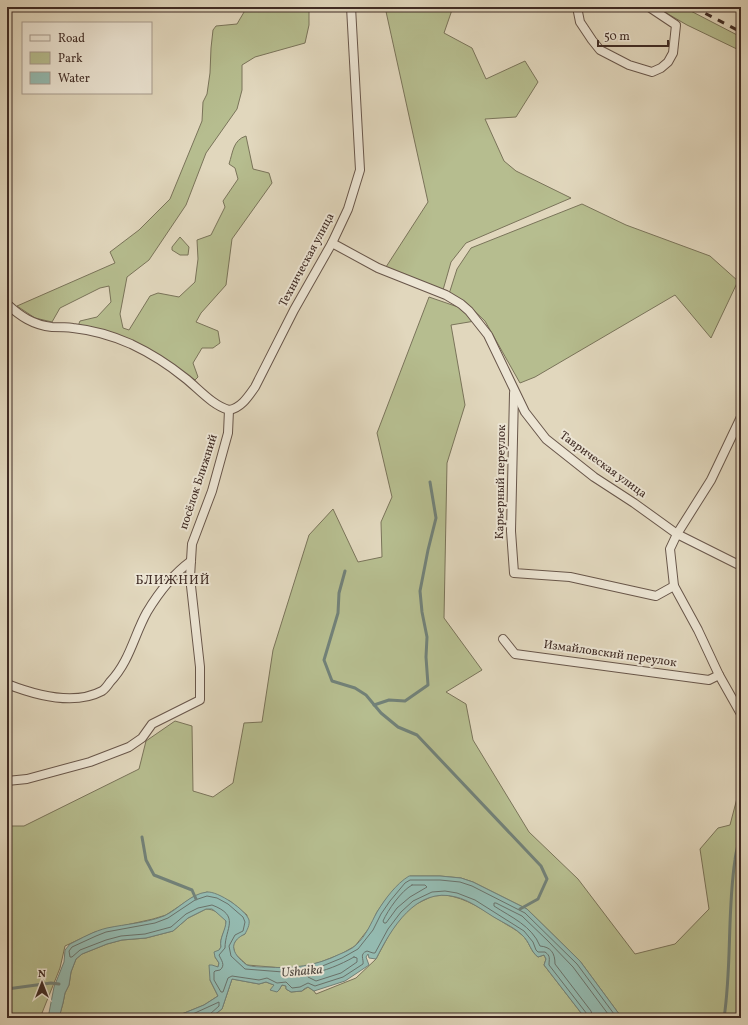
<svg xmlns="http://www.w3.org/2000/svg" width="748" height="1025" viewBox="0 0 748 1025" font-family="Vollkorn,serif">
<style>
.green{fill:#b6bd8f;stroke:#7a745a}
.water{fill:#94bab0;stroke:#728178}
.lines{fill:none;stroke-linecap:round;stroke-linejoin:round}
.shore{stroke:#6a726a;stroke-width:1}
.stream{stroke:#728178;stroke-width:3}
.minor-casing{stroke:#68564a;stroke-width:10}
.minor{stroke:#ece5d4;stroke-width:8}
.rail{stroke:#3f2b24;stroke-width:3;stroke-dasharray:7 7;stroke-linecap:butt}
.labels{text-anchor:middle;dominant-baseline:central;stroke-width:4;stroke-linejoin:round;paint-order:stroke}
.street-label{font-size:12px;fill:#3f2b24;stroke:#ece5d4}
.neighbourhood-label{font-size:13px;letter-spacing:1px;fill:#3f2b24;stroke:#ece5d4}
.water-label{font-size:13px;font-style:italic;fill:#504840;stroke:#ece5d4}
</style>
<rect width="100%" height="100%" fill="#e1d7bd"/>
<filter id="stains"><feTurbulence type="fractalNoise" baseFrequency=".005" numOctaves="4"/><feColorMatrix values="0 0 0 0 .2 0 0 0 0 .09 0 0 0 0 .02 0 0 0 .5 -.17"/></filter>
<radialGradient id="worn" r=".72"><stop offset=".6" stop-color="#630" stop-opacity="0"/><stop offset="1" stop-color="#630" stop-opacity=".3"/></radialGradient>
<g class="green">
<path d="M247,7h62v18l-4,18 -50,14 -13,8v25l-5,19 -31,44 -20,52 -37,55 -22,17 -7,37 3,14 6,2 21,-34 8,-3 21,4 16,-15 3,-23 -1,-19 14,-5 14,-28 -2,-6 15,-22 -3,-11 -6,-4c4,-12 4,-24 17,-28l7,33 16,4 3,10 -40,56 -6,46 -25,28 -5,9 22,9 2,12 -7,5h-11l-9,15 5,14 -3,3 -29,-20 -88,-34 2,-5 17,-4 14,-15 -2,-16 -9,2 -40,20 -8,14 -17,-4 -18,-12 98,-43 -5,-11 29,-22 31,-31 32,-78 1,-19 4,-8 3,-21 1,-25 2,-18 3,-4 21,-2z"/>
<polygon points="385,7 453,7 444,33 472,48 486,79 525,61 538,82 516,117 485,119 504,161 516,171 571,198 466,243 451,262 443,290 386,267 428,202"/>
<polygon points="656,7 683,7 741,37 741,51 687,25"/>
<polygon points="582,204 626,225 710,256 738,281 711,338 675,295 535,377 520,383 485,321 464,301 449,294 457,269 471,248"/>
<polygon points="180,237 189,247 188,255 180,255 172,250 172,247"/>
<polygon points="429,297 458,307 475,321 451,325 465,405 447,463 444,618 482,670 446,692 466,704 473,740 529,832 578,879 635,954 675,944 709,909 700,849 718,828 730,825 741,783 741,1018 622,1018 580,961 527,909 473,882 461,878 440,876 410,876 386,899 377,912 370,927 355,946 341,954 318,963 302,967 283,968 247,965 235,954 233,945 238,937 245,934 247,915 230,901 207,892 193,897 166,915 153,919 95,932 65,946 60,968 40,1018 7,1018 7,826 24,826 139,769 146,741 175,721 192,726 193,791 213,797 233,783 244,723 262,722 273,650 309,535 333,509 358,562 382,557 381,522 392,497 377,433"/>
<path d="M445,895c22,3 38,15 56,26 7,5 15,8 21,14 8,7 8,16 16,22l6,-2 2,4 -2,6 41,53h-375l12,-9 10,-30 27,5 7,-2 8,3 5,5 3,-5 4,1v3l5,3 11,-1 6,-4 6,4 2,3 40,-16 20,-19 15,-28 13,-17 12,-10 17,-8z"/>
<path d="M206,909c8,0 15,5 20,12 1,9 -7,16 -5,26l-6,10 4,6 -1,4 -8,13 8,16 -14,9 -32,13h-113l4,-15 2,-10 4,-8 2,-13 5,-13 6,-5 25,-10 15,-4 24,-2 27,-7 15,-13z"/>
</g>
<path class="water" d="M409,876h31l21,2 12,4 54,27 53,52 42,57h-37l-41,-53 2,-6 -2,-4 -6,2c-8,-6 -8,-15 -16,-22 -9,-9 -23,-14 -33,-21 -11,-7 -21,-14 -33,-17 -40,-11 -65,32 -80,62l-7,-1 -1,-4 -2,3 3,8 -24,16 -31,10 -6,-4 -4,2 -2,2 -11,1 -5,-3v-3l-4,-1 -3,5 -2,2 -7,-2 4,-5 -8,-3 -7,2 -27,-5 -10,30 -12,9h-38l32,-13 14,-9 -8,-16 -1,-15h3l6,2 1,-4 -4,-6 -1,-5 5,-2 2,-3c-2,-9 5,-17 5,-26l-10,-9 -4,-3h-6l-18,9 -15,13 -27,7 -24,2 -15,4 -25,10 -6,5 -5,13 -2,13 -4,8 -2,10 -4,15h-11l6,-31 10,-25 1,-12 5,-6c12,-6 24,-13 37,-16 19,-4 39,-5 57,-12 15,-7 26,-22 43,-24 11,-1 39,18 42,28 1,5 -2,10 -4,14 -13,6 -15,15 -5,25 2,2 5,5 7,6 5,2 13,2 19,2 26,2 50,-1 74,-13 5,-2 12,-5 16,-9 10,-9 15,-22 21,-33 8,-13 19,-28 32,-36z"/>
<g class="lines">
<g class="shore">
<path d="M412,885h13l2,2 -17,10 -13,11 -11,15h-2l-1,-2c5,-11 18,-30 29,-36z"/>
<path d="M354,957l3,1v4l-16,11 -25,8 -8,-4 1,-3c16,-3 31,-9 45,-17z"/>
<polyline points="184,1018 219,1002 219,1006 210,1014 208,1018"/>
<path d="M588,1018l-1,-4 -38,-49c0,-6 2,-9 -4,-13h-7l-2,-2 -3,-8 -9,-11 -49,-31 -18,-7 -12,-2 -13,1 -19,9 -12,11 -13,17 -13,24h-2l-6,-2c-8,3 -3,8 -4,13l-20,13 -28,9 -7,-3 -8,4 -8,1 -6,-6 -9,1 -10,-5 -8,2 -27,-4 -4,2 -5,14h-2l-7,-12v-8l1,-1 5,-1c6,-5 1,-10 -1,-15l6,-7c0,-20 16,-32 -13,-43l-14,3 -12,6 -15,13 -26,7 -24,2 -15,4 -26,10 -8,7h-2l-1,-6 3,-4 24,-11 10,-4 49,-9 13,-5 27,-18 12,-4 10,2 11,6 15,13 2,5 -2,9 -8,4 -6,11 2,10 14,13 38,3 20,-1 17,-4 22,-9 16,-9 15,-19 8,-16 9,-13 15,-18 5,-3h30l20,2 12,4 53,27 52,51 40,54"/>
<path d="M593,1018l-2,-7 -36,-47c0,-11 -4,-17 -15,-18 -8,-20 -29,-29 -46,-40v-3h2l26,13 26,25 25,26 38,51"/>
</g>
<g class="stream">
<polyline points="345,571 339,593 338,613 324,660 332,681 355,688 366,695 381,713 398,727 417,735 541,866 547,879 538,899 520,909"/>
<polyline points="374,705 389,700 405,701 428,685 426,657 427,637 422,612 420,591 428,550 436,518 430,482"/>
<polyline points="142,837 146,860 154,875 192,890 196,899"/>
<polyline points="7,989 51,983 59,984"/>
<path d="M724,1018c8,-52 3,-106 11,-158 1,-9 4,-18 6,-27"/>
</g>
<defs>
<g id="minor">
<polyline points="577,7 580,22 592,40 600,50 629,65 652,72 661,68 668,62 673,53 676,25 649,7"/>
<polyline points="332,243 378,268 446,295 461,304 469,311 488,335 525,412 546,439 594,477 634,503 677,534 741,566"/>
<path d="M7,304c13,12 26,21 45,23 7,0 14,0 21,1 19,2 40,8 58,16 19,9 38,21 54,34 14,11 27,27 44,32"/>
<polyline points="514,393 511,531 514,573 570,577 656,596 674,586"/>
<path d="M229,410c12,-2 19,-13 26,-23l39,-77 38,-67 16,-34 12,-39 -9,-163"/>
<polyline points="741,417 711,480 677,534 670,549 674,586 698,630 719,675 741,714"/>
<polyline points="503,639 515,654 709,680 719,675"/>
<path d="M7,684c28,11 67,22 95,7 3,-2 6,-6 8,-9 20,-21 24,-47 37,-70 12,-20 25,-37 44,-51"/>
<polyline points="7,781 27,779 90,762 129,747 142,738 152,724 200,700 200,667 190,577 192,544 212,491 228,433 229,410"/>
</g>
</defs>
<use href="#minor" class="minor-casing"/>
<use href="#minor" class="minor"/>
<g class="rail">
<polyline points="693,7 741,32"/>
<polyline points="725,7 741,15"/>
</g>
</g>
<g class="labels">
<g class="street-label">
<text transform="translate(307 260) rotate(-62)">Техническая улица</text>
<text transform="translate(603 465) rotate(36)">Таврическая улица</text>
<text transform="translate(199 482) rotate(-72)">посёлок Ближний</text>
<text transform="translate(501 482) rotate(-89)">Карьерный переулок</text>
<text transform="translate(610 654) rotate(8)">Измайловский переулок</text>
</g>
<g class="neighbourhood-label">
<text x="173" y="581">БЛИЖНИЙ</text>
</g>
<g class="water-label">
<text transform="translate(302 972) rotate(-5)">Ushaika</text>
</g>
</g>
<rect width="748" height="1025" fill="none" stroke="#e1d7bd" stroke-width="24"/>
<rect x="8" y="8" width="732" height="1009" fill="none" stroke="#3f2b24" stroke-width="2"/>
<rect x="12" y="12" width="724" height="1001" fill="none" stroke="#3f2b24"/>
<rect x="22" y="22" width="130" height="72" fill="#ece5d4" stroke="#a79b8e"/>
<rect x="30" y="35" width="20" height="6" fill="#ece5d4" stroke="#a79b8e"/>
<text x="58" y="42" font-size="12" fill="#3f2b24">Road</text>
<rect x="30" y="52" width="20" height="12" fill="#b6bd8f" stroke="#a79b8e"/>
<text x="58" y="62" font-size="12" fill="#3f2b24">Park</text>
<rect x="30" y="72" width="20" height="12" fill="#94bab0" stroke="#a79b8e"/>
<text x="58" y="82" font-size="12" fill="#3f2b24">Water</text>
<g transform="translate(42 983)" stroke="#ece5d4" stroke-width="3" paint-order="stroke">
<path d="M0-3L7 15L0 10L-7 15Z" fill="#3f2b24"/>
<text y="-6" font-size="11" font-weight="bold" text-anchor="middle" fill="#3f2b24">N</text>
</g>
<path d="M598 40v6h70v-6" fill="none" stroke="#3f2b24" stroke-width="2"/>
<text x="604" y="40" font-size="12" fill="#3f2b24" stroke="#ece5d4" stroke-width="3" paint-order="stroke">50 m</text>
<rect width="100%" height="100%" filter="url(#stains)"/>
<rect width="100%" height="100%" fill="url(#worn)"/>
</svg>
